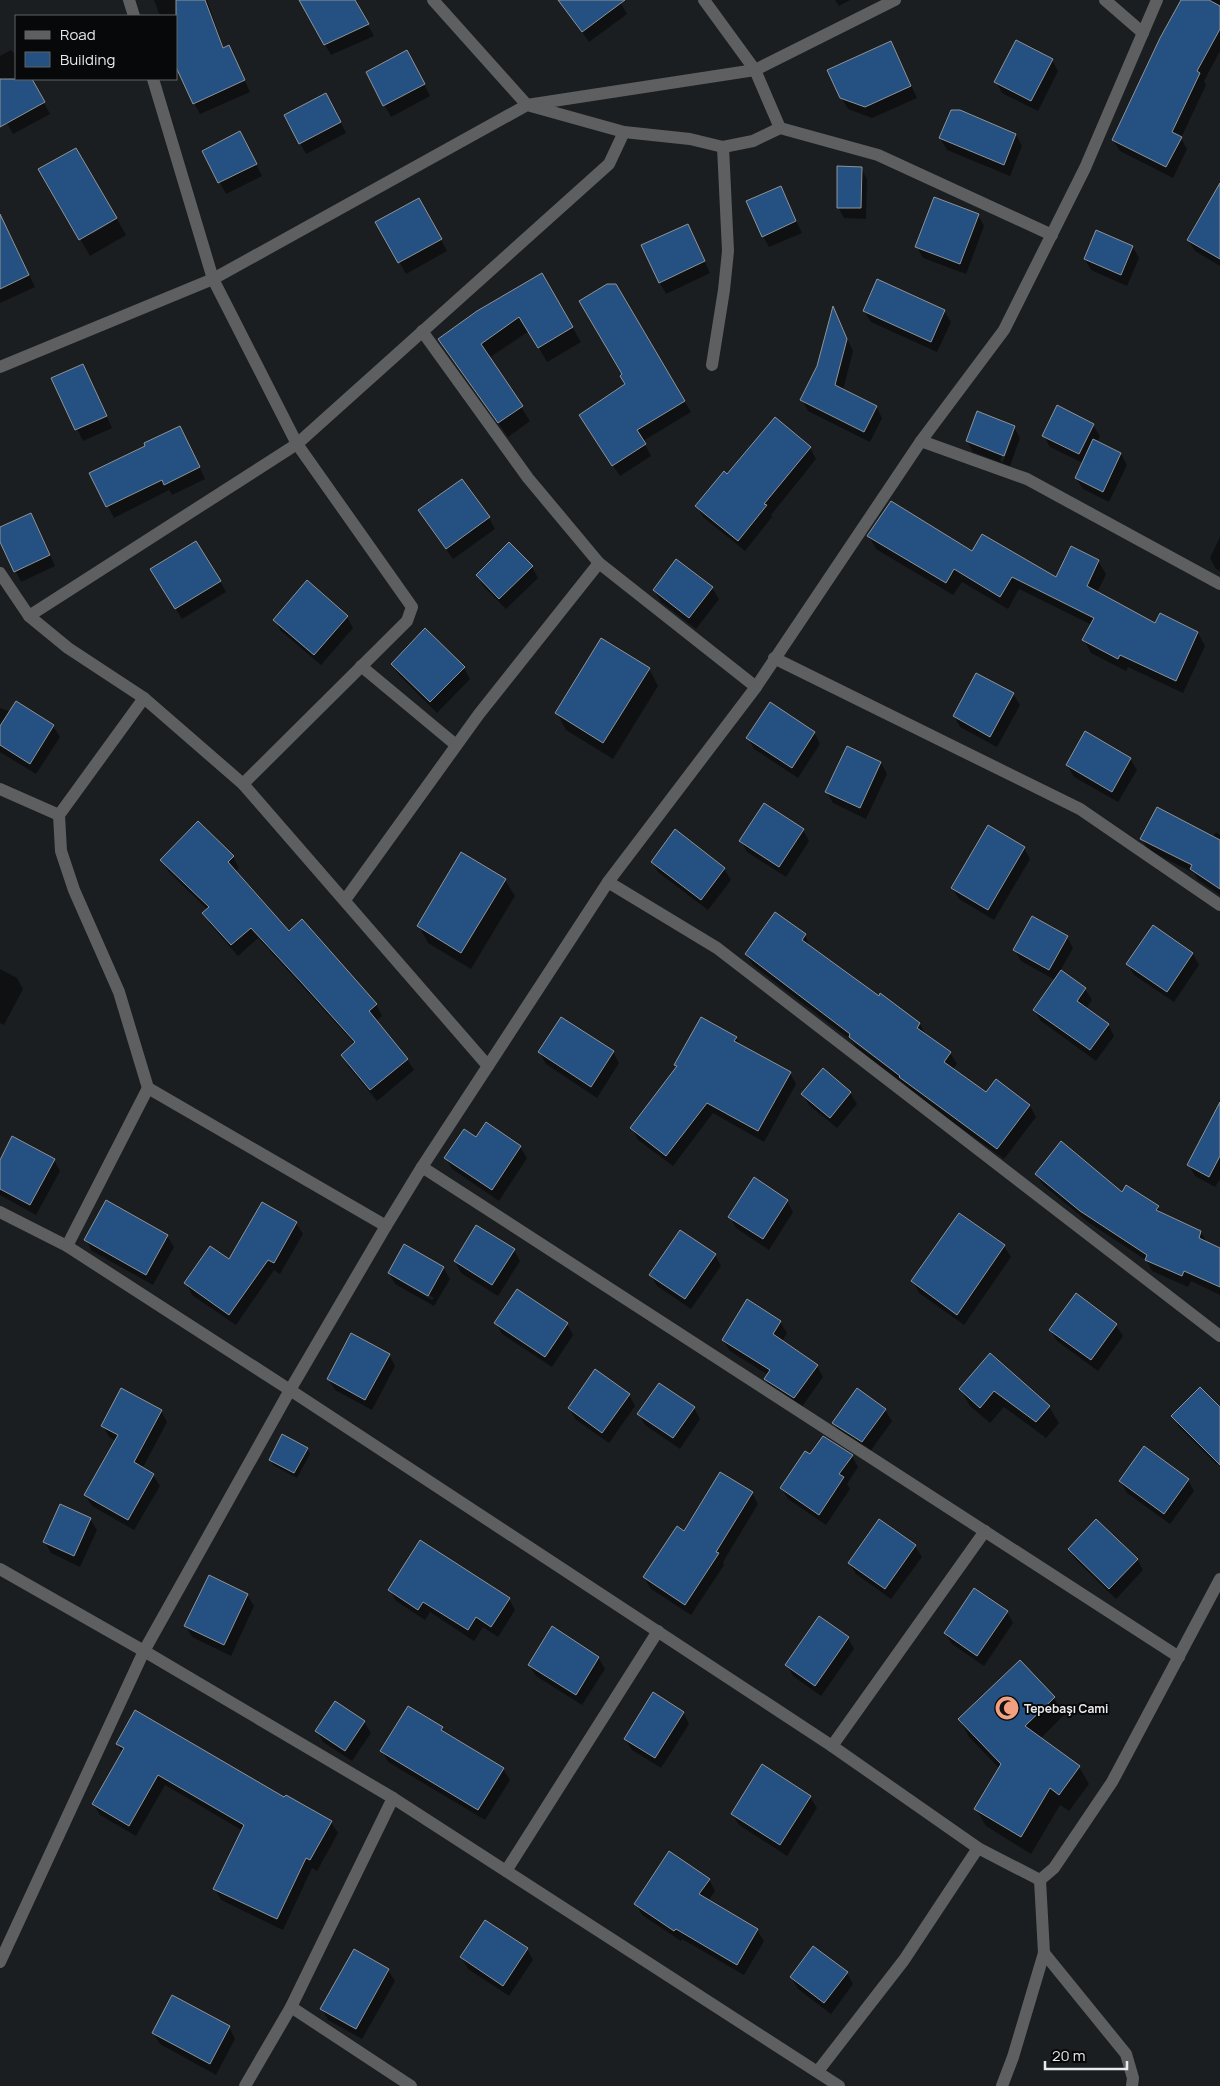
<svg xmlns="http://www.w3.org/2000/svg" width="1220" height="2086" viewBox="0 0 1220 2086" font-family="Manrope,sans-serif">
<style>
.shadow{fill:#0007;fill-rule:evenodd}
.building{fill:#245181;stroke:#909397}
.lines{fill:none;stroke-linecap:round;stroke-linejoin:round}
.minor{stroke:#5e5f60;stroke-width:12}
.tertiary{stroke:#5e5f60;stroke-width:12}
.labels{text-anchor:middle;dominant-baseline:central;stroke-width:4;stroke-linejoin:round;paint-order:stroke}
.poi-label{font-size:12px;font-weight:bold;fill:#e8eaec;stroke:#070809;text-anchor:start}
</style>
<rect width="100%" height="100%" fill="#1b1e20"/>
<g class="shadow">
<polygon points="154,0 207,0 224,49 229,47 250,92 200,114 194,103 176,16 160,16"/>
<polygon points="300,0 354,0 374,36 331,55"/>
<polygon points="567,0 619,0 627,14 589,42 562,3"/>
<polygon points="835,0 850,0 839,6"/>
<polygon points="1182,0 1220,0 1220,51 1204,81 1206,85 1181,138 1187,149 1173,178 1120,151 1113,140"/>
<polygon points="891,43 917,98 872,118 848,109 841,97"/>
<polygon points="11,50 15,54 16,53 16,79 31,79 50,114 13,134 0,110 0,56"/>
<polygon points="1052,60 1058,71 1038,111 1002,93 996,82"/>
<polygon points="413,63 430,96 391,117 367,73"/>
<polygon points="332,105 346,133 306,154 300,143"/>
<polygon points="1016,135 1022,146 1010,176 947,150 940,138"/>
<polygon points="246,144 262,176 226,194 203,151"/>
<polygon points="861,168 867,179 866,219 844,218 838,207"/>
<polygon points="40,170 92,234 117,219 126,235 90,256"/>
<polygon points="780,188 802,233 769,247 763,236"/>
<polygon points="418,199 447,251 406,274 377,222"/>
<polygon points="1220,202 1220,266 1195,251 1188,240"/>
<polygon points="978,215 984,226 966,274 923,258 917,247"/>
<polygon points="1097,232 1133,247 1139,258 1127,286 1091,270 1085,259"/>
<polygon points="693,237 710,273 666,294 660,283"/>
<polygon points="0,246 18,252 35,287 0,303"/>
<polygon points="542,275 581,342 547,362 529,331 489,358 530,421 508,437 448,354 439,339"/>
<polygon points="615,286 691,412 643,441 651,456 620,476 580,416 627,384 624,375"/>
<polygon points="833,309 853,351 843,390 876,406 882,418 870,442 808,411 802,400 818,367"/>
<polygon points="864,311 944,311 951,322 937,352 871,322"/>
<polygon points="83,365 112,428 83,441 53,379"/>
<polygon points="1093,425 1100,436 1097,443 1121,454 1127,465 1109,502 1083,489 1076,478 1083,463 1050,447 1044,436"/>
<path d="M1014,427l6,11 -10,28 -37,-14 -6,-11zM1011,433h3l-11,29 -3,-1z"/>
<polygon points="186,438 205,479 172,495 169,490 114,518 91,473 147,446"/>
<polygon points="810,448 816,459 771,515 772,517 745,551 703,517 697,506 728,475"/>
<polygon points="489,518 495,529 453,559 426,522"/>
<polygon points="37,525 55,566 21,582 0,539 0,528"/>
<polygon points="869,536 973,552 1056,579 1098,561 1106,574 1097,593 1156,625 1198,633 1205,646 1183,693 1128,667 1126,671 1091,653 1084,640 1092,625 1019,589 1008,609 962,582 953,595 876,549"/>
<polygon points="1220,537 1220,571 1216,569 1210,558"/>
<polygon points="677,561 712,588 719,599 696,629 661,602 654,590"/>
<polygon points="532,567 538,578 506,609 483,586 477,575"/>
<polygon points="158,580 220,581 226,592 182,619"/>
<polygon points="347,617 353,628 321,665 281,631 275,620"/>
<polygon points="392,664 464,668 470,679 437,713 399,675"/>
<polygon points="649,669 658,686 613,759 566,730 557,713"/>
<polygon points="1013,694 1020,705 997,747 960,727 954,716"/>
<polygon points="0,708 53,726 60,737 36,774 0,752"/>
<polygon points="814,732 820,744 798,778 754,749 748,738"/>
<polygon points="847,747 881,763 887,774 866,819 833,803 827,792"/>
<polygon points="1130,759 1137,770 1118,802 1074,777 1067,765"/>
<polygon points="803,830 809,841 786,877 747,852 741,841"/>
<polygon points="1216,832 1220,835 1220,895 1198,880 1194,873 1148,850 1142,839 1213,837"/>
<polygon points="1024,848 1030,859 994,920 959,899 952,888"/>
<polygon points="233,857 239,868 235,872 289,933 376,1004 382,1016 376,1021 407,1059 414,1070 377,1101 348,1066 342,1055 355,1044 258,938 238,956 210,924 204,913 208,910 168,871 162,860"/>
<polygon points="652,862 724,869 731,880 708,910 659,873"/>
<polygon points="505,880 515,896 471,969 428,943 419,926"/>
<polygon points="1153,927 1193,954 1199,965 1174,1002 1134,975 1128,964"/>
<path d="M805,935l5,12 69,51 41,26 6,11 24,18 7,11 -4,5 34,25 9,-13 34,25 6,11 -32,42 -97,-70 -3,-5 -48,-36 -4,-7 -99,-76 -7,-11zM853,1039l53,39 -1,2 -52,-38z"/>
<polygon points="1067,937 1073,948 1060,971 1085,989 1092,1000 1086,1009 1108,1024 1114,1036 1096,1061 1041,1021 1034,1010 1055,980 1021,961 1015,950"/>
<polygon points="0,969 17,978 23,989 4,1025 0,1023"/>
<polygon points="736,1037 740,1045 790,1073 796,1084 764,1142 713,1113 673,1166 638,1140 632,1128 677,1068 676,1065"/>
<polygon points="539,1052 613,1052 619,1063 597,1098 546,1064"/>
<polygon points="823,1070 850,1093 857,1104 837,1128 809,1105 803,1094"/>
<polygon points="1220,1106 1220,1179 1215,1187 1195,1176 1189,1165"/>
<polygon points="486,1124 520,1147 527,1158 499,1201 452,1169 446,1158 476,1139"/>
<polygon points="54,1160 60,1171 36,1215 0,1195 0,1162"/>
<polygon points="1036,1174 1122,1194 1158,1207 1162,1215 1201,1232 1207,1243 1220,1249 1220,1295 1191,1281 1188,1287 1152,1271 1147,1261 1088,1222 1043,1185"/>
<polygon points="787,1201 793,1212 769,1250 736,1228 730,1217"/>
<polygon points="107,1202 167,1236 174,1247 153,1285 92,1251 86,1240"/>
<polygon points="262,1204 296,1223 303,1234 280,1274 274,1270 236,1325 192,1295 186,1283 229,1261"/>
<polygon points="959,1215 1004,1246 1011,1257 964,1325 919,1293 913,1281"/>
<polygon points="514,1250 520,1261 498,1296 461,1273 455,1261"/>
<polygon points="715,1255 721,1266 691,1309 657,1286 651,1275"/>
<path d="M443,1267l7,12 -16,27 -39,-22 -6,-11zM397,1277l37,21 -2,2 -35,-21z"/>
<polygon points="780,1322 787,1333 782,1341 817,1366 823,1377 801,1408 772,1390 765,1379 768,1375 730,1351 723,1340"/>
<polygon points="496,1323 567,1324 573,1335 552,1367 502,1334"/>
<polygon points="1116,1325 1123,1336 1098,1371 1057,1341 1050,1330"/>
<polygon points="389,1355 395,1366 372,1410 335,1390 328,1379"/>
<polygon points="990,1355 1049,1407 1059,1423 1046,1438 1004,1407 990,1423 970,1406 960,1389"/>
<polygon points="629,1395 635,1406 609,1443 575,1419 569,1408"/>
<polygon points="694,1408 700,1419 680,1449 645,1425 639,1414"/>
<polygon points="1220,1409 1220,1461 1217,1465 1179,1427 1173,1416"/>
<polygon points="885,1410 892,1421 869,1453 840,1434 834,1423"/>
<polygon points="161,1411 167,1422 142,1469 153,1475 160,1486 134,1530 92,1506 85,1495 116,1441 109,1437 103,1426"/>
<polygon points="307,1448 310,1454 297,1478 273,1465 270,1460"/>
<polygon points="810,1456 852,1456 858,1467 847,1484 850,1489 826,1525 788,1499 781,1488"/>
<polygon points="1188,1480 1194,1491 1170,1524 1127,1493 1120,1481"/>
<polygon points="752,1493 758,1504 723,1562 724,1565 691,1615 651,1589 644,1577 685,1532"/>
<polygon points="90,1519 97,1530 80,1567 51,1553 45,1542"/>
<polygon points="915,1546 922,1557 891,1599 856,1574 849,1563"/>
<polygon points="1069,1549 1137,1559 1143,1570 1116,1599 1076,1560"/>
<polygon points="209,1577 247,1595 254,1606 231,1656 192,1637 186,1626"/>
<polygon points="390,1590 509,1599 515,1610 498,1637 483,1627 474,1641 430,1612 425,1620 396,1601"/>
<polygon points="1007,1612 1013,1623 984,1666 952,1644 945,1633"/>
<polygon points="848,1638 854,1649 821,1696 793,1676 787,1665"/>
<polygon points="598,1657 605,1669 582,1705 536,1676 529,1665"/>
<polygon points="1020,1662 1054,1698 1064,1715 1040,1739 1079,1767 1089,1784 1069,1811 1060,1805 1031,1854 986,1826 976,1809 1000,1769 969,1737 960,1720"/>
<polygon points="683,1712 689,1724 661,1768 632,1750 625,1739"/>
<polygon points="364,1722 371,1733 352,1761 323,1742 317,1731"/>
<polygon points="442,1728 445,1734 503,1769 510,1780 485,1820 388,1762 382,1751"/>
<polygon points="117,1744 285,1799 331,1822 338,1833 317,1871 312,1868 283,1930 221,1900 215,1889 243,1831 165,1785 136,1836 100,1815 93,1804 123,1753"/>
<polygon points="810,1797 817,1808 787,1856 739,1825 732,1814"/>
<polygon points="709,1879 715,1891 708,1901 757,1930 764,1941 744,1975 682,1939 681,1941 642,1915 636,1904"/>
<polygon points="527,1949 533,1960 509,1996 468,1969 462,1958"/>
<polygon points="388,1970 395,1981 362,2039 328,2020 322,2009"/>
<polygon points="847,1973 853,1984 831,2014 798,1989 791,1977"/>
<polygon points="229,2027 235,2039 216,2075 160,2044 153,2033"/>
</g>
<g class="building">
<polygon points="176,0 205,0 223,48 229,45 245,80 193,104 176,67"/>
<polygon points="299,0 355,0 369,24 324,45"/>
<polygon points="558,0 625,0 582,32"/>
<polygon points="1181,0 1209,0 1220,6 1220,29 1197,71 1200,73 1172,132 1182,137 1166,167 1112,140 1160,38"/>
<polygon points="1016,40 1053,59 1031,101 994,82"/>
<polygon points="891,41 911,86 865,107 840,98 827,70"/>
<polygon points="407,50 425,84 383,106 366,72"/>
<polygon points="0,79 32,79 45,102 0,127"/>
<polygon points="326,93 341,122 299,144 284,115"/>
<polygon points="951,110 960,110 1016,134 1004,165 939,138"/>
<polygon points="240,131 257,164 218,183 202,151"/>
<polygon points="76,148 117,218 79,240 38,169"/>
<polygon points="837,166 862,167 861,208 837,208"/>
<polygon points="1220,183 1220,259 1187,240"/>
<polygon points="781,186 796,221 762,237 746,201"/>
<polygon points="934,197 979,214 960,264 915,247"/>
<polygon points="419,198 442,239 398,263 375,222"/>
<polygon points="0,214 29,275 0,289"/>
<polygon points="688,224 705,261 659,283 641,245"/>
<polygon points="1096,230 1133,246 1121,275 1084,259"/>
<polygon points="542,273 573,327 538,348 519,317 481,344 523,406 498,423 438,339 477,311"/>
<polygon points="877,279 945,310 931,342 863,311"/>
<polygon points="607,284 616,284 685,401 637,430 646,444 612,466 579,415 625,384 620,376 622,374 579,301"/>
<polygon points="833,306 847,339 835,385 877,406 864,432 800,400 817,366"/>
<polygon points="83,364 107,416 75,430 51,378"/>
<polygon points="1057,405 1094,424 1079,454 1042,436"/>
<polygon points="977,411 1015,426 1004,456 966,441"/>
<polygon points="775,417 811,447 764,504 767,505 738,541 695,506 724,471 727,474"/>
<polygon points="180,426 200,467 164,485 162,480 106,507 89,473 145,446 144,443"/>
<polygon points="1093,439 1121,453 1103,492 1075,478"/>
<polygon points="462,479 490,517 446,549 418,510"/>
<polygon points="891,501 972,551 982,534 1056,577 1071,546 1099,560 1087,586 1155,623 1160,613 1198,632 1176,681 1120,655 1118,659 1082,640 1094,618 1012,577 1000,597 954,569 946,583 867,536"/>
<polygon points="31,513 50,555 14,572 0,542 0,527"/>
<polygon points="196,541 221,581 175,609 150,569"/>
<polygon points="509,542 533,566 499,599 476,575"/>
<polygon points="676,559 713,587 689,618 653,590"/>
<polygon points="307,580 348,616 314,655 273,620"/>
<polygon points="425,628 465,667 430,702 391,664"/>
<polygon points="601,638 650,668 603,743 555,713"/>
<polygon points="976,673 1014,693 990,737 953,716"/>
<polygon points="16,701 54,725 30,764 0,745 0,726"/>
<polygon points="770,702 815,732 792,768 746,738"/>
<polygon points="1085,731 1131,758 1112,792 1066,765"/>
<polygon points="847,746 881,762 860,808 825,792"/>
<polygon points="764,803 804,829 779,867 739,841"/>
<polygon points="1157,807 1220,840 1220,889 1190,869 1192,865 1140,839"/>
<polygon points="198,821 234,856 228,862 289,931 302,919 377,1004 369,1011 408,1059 370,1090 341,1055 355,1042 301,982 251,928 231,945 202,913 209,907 160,860"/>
<polygon points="988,825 1025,847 988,910 951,888"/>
<polygon points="675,829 725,868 701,900 651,862"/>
<polygon points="461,852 506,879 461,953 417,926"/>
<polygon points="775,912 806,934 802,940 879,996 880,993 920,1023 917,1028 951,1052 944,1062 986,1092 996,1079 1030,1105 997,1149 899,1077 900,1076 849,1037 850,1034 745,954"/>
<polygon points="1032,916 1068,936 1049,970 1013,950"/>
<polygon points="1153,925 1193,953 1167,992 1126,964"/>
<polygon points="1061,970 1086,988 1077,1001 1109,1024 1090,1050 1033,1010"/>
<polygon points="561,1017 614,1051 591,1087 538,1052"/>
<polygon points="701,1017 737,1037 734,1041 791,1072 758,1131 707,1103 666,1156 630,1128 677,1066 674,1065"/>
<polygon points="823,1068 851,1092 830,1118 801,1094"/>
<polygon points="1220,1102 1220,1156 1209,1177 1187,1165"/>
<polygon points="486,1122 521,1146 492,1190 444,1158 464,1129 476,1137"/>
<polygon points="12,1136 55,1159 30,1205 0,1189 0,1160"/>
<polygon points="1061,1141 1122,1192 1126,1185 1159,1206 1156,1210 1201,1231 1199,1238 1220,1248 1220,1287 1184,1271 1182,1276 1145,1260 1147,1255 1080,1211 1035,1174"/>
<polygon points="754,1177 788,1200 763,1239 728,1217"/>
<polygon points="106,1200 168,1235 146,1275 84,1240"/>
<polygon points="262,1202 297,1222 274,1263 268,1260 229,1315 184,1283 210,1246 229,1259"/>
<polygon points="959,1213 1005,1245 957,1315 911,1281"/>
<polygon points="476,1225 515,1249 492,1285 454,1261"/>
<polygon points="680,1230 716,1254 685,1299 649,1275"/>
<polygon points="404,1244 444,1267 428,1296 388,1273"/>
<polygon points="517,1289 568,1323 545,1357 494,1323"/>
<polygon points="1076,1293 1117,1324 1091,1360 1049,1330"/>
<polygon points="747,1299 781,1321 773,1334 818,1365 794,1398 764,1379 770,1370 722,1340"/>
<polygon points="351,1333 390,1354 365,1400 327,1379"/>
<polygon points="990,1353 1050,1406 1036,1422 994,1391 980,1408 959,1389"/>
<polygon points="595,1369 630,1394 602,1433 568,1408"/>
<polygon points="659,1383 695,1407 673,1438 637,1414"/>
<polygon points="1200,1387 1220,1407 1220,1465 1171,1416"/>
<polygon points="121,1388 162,1410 134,1462 154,1474 128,1520 84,1495 118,1435 101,1426"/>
<polygon points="857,1388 886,1409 862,1442 832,1423"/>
<polygon points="282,1434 308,1448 294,1473 269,1460"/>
<polygon points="823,1436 853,1455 839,1474 844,1477 819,1515 780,1488 805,1451 810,1454"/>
<polygon points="1144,1446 1189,1479 1164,1514 1119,1481"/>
<polygon points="720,1472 753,1492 716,1552 719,1553 685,1605 643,1577 677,1526 684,1531"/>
<polygon points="60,1504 91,1518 74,1556 43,1542"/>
<polygon points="879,1519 916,1545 885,1589 848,1563"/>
<polygon points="1096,1519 1138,1559 1109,1589 1068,1549"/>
<polygon points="420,1540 510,1598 491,1627 476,1617 468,1630 423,1602 418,1610 388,1590"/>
<polygon points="209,1575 248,1594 224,1645 184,1626"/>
<polygon points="974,1588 1008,1611 977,1656 944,1633"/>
<polygon points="819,1616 849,1637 815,1686 785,1665"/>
<polygon points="552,1626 599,1657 576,1695 528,1665"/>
<polygon points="1020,1660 1055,1697 1025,1726 1080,1766 1059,1795 1050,1788 1021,1837 974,1809 1001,1764 958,1719"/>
<polygon points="653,1692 684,1712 655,1758 624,1739"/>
<polygon points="335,1701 365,1721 345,1751 315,1731"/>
<polygon points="408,1706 443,1727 441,1730 504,1768 478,1810 380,1751"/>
<polygon points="135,1710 284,1797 286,1795 332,1821 310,1860 306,1858 277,1919 213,1889 244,1825 158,1775 129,1826 92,1804 124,1748 116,1744"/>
<polygon points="762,1764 811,1796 780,1845 731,1814"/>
<polygon points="669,1851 710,1879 699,1894 758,1929 737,1965 676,1929 674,1931 634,1904"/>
<polygon points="485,1920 528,1948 503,1986 460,1957"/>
<polygon points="813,1946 848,1972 824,2003 790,1977"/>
<polygon points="354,1949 389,1969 356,2029 320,2009"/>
<polygon points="172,1995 230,2026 210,2064 152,2033"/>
</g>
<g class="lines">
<g class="minor">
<polyline points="129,0 134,16"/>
<polyline points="433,0 527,105 755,70 895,0"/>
<polyline points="704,0 755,70 780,128"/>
<polyline points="1105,0 1143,33"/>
<polyline points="153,79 213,279 297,444 412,607 407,621 243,784"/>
<polyline points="422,331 528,478 599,563 756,687"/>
<polyline points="712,365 724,290 728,251 723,147"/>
<polyline points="0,367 213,279 527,105 624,132 690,139 723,147 753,141 780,128 878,155 1052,235"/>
<polyline points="921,441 1027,479 1220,584"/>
<polyline points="0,573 29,616 68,648 144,698 243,784 488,1066"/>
<polyline points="29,616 297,444 609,164 624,132"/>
<polyline points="774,658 1080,809 1220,905"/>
<polyline points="361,666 456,745"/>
<polyline points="144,698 59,815 61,851 74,890 119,992 148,1088 386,1226"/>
<polyline points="0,789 59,815"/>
<polyline points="608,882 717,948 1220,1336"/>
<polyline points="345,900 479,714 599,563"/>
<polyline points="422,1167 1179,1657"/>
<polyline points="0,1212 67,1246 290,1390 832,1746 978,1848 1040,1880"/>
<polyline points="67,1246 148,1088"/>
<polyline points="144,1651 393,1798 839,2086"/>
<polyline points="832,1746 985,1531"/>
<polyline points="506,1871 658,1631"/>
<polyline points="1040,1880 1054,1868 1112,1782 1220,1579"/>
<polyline points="1044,1953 1126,2054 1133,2078 1132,2086"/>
<polyline points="291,2007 411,2086"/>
<polyline points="818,2071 904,1960 978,1848"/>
<polyline points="245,2086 291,2007 393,1798"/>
<polyline points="1002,2086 1013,2057 1044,1953 1040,1880"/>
</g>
<g class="tertiary">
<polyline points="0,1569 144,1651"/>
<polyline points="0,1962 144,1651 290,1390 386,1226 422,1167 608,882 756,687 921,441 1004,330 1085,168 1157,0"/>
</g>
</g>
<defs>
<symbol id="mosque-disc" viewBox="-11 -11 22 22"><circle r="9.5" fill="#f2a080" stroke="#070809"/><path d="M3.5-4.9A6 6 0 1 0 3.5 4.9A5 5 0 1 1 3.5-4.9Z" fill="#111"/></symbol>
</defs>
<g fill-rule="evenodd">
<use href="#mosque-disc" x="993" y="1694" width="28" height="28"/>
</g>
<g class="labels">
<g class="poi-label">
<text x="1024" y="1708">Tepebaşı Cami</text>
</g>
</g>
<rect x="15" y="15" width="162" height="65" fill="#070809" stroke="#616264"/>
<rect x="25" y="31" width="25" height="8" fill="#5e5f60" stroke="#616264"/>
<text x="60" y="40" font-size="15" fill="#e8eaec">Road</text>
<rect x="25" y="52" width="25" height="15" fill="#245181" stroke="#616264"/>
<text x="60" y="65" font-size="15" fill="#e8eaec">Building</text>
<path d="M1045 2061v8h82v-8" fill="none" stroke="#e8eaec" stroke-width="2.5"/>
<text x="1052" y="2061" font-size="15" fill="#e8eaec" stroke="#070809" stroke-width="4" paint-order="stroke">20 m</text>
</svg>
